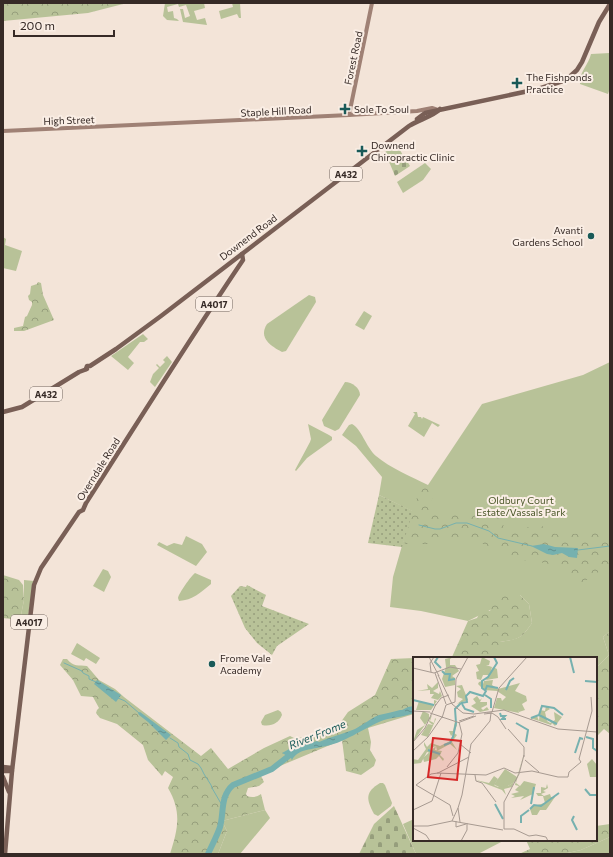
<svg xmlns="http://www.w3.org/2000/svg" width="613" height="857" viewBox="0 0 613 857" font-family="Commissioner,sans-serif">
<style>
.green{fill:#b8c298}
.forest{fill:url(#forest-crowns)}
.cemetery{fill:url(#cemetery-stones)}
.garden{fill:url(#garden-dots)}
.water{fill:url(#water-ripples)}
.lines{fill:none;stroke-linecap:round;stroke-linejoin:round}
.stream{stroke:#76b1af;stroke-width:1}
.river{stroke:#76b1af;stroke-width:6}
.secondary{stroke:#9f8175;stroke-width:4}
.primary{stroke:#795f56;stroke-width:4.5}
.poi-dot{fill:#195a58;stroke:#faeee5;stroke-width:1.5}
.labels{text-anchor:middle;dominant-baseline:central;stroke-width:4;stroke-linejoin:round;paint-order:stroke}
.shield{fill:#faeee5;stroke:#71655f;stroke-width:1}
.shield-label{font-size:9px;font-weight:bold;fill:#362a26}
.street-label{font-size:10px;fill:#362a26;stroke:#faeee5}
.poi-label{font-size:10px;fill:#362a26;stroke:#faeee5;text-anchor:start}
.park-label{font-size:10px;fill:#495628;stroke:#faeee5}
.water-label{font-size:11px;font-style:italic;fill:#195a58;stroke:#faeee5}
.inset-river{fill:none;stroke:#76b1af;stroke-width:2}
.inset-road{fill:none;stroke:#a79a91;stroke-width:1}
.view{fill:#d62828;fill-opacity:0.15;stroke:#d62828;stroke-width:2}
.inset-edge{fill:none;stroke:#362a26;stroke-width:2}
</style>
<defs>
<pattern id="forest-crowns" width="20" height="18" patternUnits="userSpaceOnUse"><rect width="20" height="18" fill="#b8c298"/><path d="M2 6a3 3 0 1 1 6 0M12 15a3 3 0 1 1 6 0" fill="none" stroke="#969e7c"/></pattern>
<pattern id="cemetery-stones" width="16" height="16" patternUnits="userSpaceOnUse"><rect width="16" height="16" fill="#b8c298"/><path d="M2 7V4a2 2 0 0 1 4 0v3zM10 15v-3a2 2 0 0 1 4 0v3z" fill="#969e7c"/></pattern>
<pattern id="garden-dots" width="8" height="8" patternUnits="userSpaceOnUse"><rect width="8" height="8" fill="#b8c298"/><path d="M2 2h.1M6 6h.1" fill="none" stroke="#969e7c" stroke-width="1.8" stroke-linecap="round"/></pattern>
<pattern id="water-ripples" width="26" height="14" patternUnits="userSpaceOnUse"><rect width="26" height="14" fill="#76b1af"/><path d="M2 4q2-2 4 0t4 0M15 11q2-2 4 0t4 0" fill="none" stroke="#62908e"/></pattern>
</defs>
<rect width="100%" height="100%" fill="#f3e4d8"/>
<g class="green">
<polygon points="165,3 204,3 205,8 194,11 197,20 205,18 207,25 183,22 180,9 183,9 185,18 190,16 186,5 179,7 178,4 167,7 168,12 173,11 174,18 177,19 179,21 167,20 163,16"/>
<polygon points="232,3 240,3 241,18 239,18 237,14 221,19 219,11 233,7"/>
<path d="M610,53v35l-2,6 -28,-10c-2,-10 9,-20 11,-30z"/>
<polygon points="425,163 431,169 423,180 403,193 397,182"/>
<polygon points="3,237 6,239 5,245 22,251 16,271 3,268"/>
<path d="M309,295l6,2 1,5 -30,49 -4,1c-11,-6 -24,-14 -15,-28z"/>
<polygon points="364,311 372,316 364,330 355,325"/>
<polygon points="143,334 148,339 144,342 140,342 128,357 134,363 128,370 111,356"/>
<polygon points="167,356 172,362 155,387 150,382 153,374 159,368 156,365 157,364 160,367 165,362 163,360"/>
<path d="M610,362v269l-7,6 6,18 -13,13v-10h-96v-16c18,-3 21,-3 32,-19l-3,-19 -9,-9 -52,26 -47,-10 -31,-4 3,-30 19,-66 -33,-16 3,-18 -26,-31 -14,-11 7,-10 3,-1c9,4 14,23 24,32 14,12 36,21 52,29l54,-81 101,-29z"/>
<path d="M345,382c7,0 15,6 15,13l-21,34 -4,2 -11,-5 -2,-6z"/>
<polygon points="413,412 417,412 418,417 421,417 422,419 423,417 440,425 438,427 432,423 424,437 408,426 415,414"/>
<polygon points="308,424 329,435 332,437 332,440 307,458 296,471 295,470 310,442 311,439"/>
<polygon points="186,536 202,544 207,552 196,566 157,545 159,542 167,546 174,543 182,545"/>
<polygon points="103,569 108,571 111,577 104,592 93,586"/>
<path d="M195,573l16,7v4c-11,9 -18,16 -32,17l-1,-3c1,-5 13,-22 17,-25z"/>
<polygon points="24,580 34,581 27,622 20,620 24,600"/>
<polygon points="77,643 100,658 96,664 86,658 84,661 71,654"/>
<path d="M278,710l3,2 1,3c-3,8 -11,12 -20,10l-1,-3 4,-7z"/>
<path d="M380,783h3l2,2 7,18 -1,3 -13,10 -4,-2c-8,-15 -9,-22 6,-31z"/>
<polygon points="265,810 270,818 240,854 218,854 227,831 222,821"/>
<polygon points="414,819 414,840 505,840 478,854 416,854 403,824"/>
<polygon points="610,837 610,854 563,854 581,850"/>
</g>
<g class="forest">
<polygon points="3,3 127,3 88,13 3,21"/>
<polygon points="38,282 41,283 43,295 54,320 24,331 14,331 14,328 23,326 25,317 27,316 32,305 32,302 29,300 28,296 30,294 31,286 37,284"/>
<path d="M424,487l8,1 3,4 -3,7 -4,6c2,6 10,13 17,12 6,-1 11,-6 18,-6 10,0 17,5 26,10l13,-4v7l6,6 15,1 6,-5 12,-1c16,15 27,9 47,7 6,0 13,1 19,2l3,4v32c-10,-2 -20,8 -28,13l-6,-1 -19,-15 -12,-4 -42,-5 -6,-7 -23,-12 -17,-2 -29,7h-23l-1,-3c5,-18 8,-40 20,-54z"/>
<polygon points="3,575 19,580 23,585 24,600 20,620 3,618"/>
<path d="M520,595l9,9 3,19c-11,16 -13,16 -32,19v16h-77l29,-1 16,-36 9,-3 5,-10 8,3 5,-15z"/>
<polygon points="610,631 610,734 604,729 596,737 596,668 609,655 603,637"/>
<path d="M414,658v56l-46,14 3,14 -1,8 6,10 -2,6 -13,9 -15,-4 -4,-31 -62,26 -19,10 3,6 -5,4 -11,2 -2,6 1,2c5,2 10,1 14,-2l4,16 -43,11 5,10 -9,23h-48c8,-25 12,-42 -2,-66l5,-11 -8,-6 -3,5 -14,-16 -5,-15 -26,-21 -17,-6 -4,-5 1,-3 2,-2 -6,-11 -12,-1 -8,-16 -13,-15 3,-6h4c6,8 12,6 20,7l12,14 16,9 9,8 77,59 10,-8 17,21 36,-21 26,-12 6,3 42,-13 10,-14 27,-17 16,-36z"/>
<polygon points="610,824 610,837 581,850 563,854 519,854 530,849 526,840 596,840 596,826"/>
</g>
<g class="cemetery">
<polygon points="397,145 404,157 405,156 409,160 407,161 410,166 395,176 385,152"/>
<polygon points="394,806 416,854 359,854 374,824"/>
</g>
<g class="garden">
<polygon points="379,495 413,511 402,547 368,543"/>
<polygon points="247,585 266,595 262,606 309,624 277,646 272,655 257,643 245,628 231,596 240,586 246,587"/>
</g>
<g class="water">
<polygon points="544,544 555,547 578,548 577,558 569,557 562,553 553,555 547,554 531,546"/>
<polygon points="97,680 121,695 116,702 94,684"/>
<path d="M414,706v7c-10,4 -20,4 -30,7 -21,8 -40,24 -63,27 -11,3 -23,2 -29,13l-1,-2 -9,-5 9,-5 26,-7 2,1c11,-5 24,-8 36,-13 8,-4 16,-11 24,-14 8,-2 15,-3 21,-5h2l6,-3z"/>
<polygon points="140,712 171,735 166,740 148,722 139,715 138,713"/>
</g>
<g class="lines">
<g class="stream">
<polyline points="419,525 435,529 440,529 456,523 467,523 489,531 498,538 532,546"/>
<polyline points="578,550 610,546"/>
<polyline points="64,663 82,671 83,673 89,676 89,679 96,682"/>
<polyline points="118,698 125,701 139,713"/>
<polyline points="170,738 178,743 179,747 188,754 190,760 198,764 201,768 204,774 211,785 212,788 223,807"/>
</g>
<path class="river" d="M208,854c4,-9 9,-18 12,-27 4,-14 0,-31 13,-42l39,-16 23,-18"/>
<g class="secondary">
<polyline points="349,115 372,3"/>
<polyline points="3,131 349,115 417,111 432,108 438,110"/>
</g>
<g class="primary">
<polyline points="417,119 425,113 538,89 566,80 577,70 582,62 599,22 610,4"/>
<path d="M86,369l1,-3h3l26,-17 45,-33 248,-190c9,-6 25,-10 31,-17"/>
<polyline points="3,412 22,407 79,372 87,369"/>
<polyline points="3,767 12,768"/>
<polyline points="3,771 12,771"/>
<polyline points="3,777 9,792"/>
<path d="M5,854l7,-83 22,-186 7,-17 38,-56 4,-2 3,-7c52,-81 103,-163 157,-243l-1,-6"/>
</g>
</g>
<g class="poi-dot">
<path d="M515 77h4v4h4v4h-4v4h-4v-4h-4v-4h4z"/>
<path d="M343 103h4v4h4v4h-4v4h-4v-4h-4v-4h4z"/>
<path d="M360 145h4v4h4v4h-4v4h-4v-4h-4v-4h4z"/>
<circle cx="591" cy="236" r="4"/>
<circle cx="212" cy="664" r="4"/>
</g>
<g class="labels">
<g class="shield">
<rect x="330" y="167" width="32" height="14" rx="3"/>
<rect x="196" y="297" width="36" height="14" rx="3"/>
<rect x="30" y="387" width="32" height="14" rx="3"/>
<rect x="11" y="615" width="36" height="14" rx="3"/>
</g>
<g class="shield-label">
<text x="346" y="174">A432</text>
<text x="214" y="304">A4017</text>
<text x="46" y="394">A432</text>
<text x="29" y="622">A4017</text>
</g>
<g class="street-label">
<text transform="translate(353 58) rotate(-78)">Forest Road</text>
<text transform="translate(276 111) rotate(-3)">Staple Hill Road</text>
<text transform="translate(69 120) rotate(-2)">High Street</text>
<text transform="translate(248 237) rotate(-37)">Downend Road</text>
<text transform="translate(98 469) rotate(-58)">Overndale Road</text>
</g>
<g class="poi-label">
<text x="526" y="77">The Fishponds<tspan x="526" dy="12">Practice</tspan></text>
<text x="354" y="109">Sole To Soul</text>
<text x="371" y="145">Downend<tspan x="371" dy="12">Chiropractic Clinic</tspan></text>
<text x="583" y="230" text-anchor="end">Avanti<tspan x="583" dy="12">Gardens School</tspan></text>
<text x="220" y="658">Frome Vale<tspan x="220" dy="12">Academy</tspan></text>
</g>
<g class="park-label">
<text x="521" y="500">Oldbury Court<tspan x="521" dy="12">Estate/Vassals Park</tspan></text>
</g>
<g class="water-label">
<text transform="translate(317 734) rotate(-22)">River Frome</text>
</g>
</g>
<g transform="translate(413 657)">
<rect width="184" height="184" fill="#f3e4d8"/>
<path d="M40,0l-3,2v6h5l4,6 -7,5 3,2v7l-10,2 -3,-8 4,-12 -1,-8zM69,0l8,4 -1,4h-3l6,2 -1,4 2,-4 4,2 1,9 -12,2 3,-5h-6l-2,5 -4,-1 -1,-7 3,-1 -3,-6 4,-1zM80,23l-1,5 6,4 22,-6 -5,8 11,5 1,5 -5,3 3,6 -6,2 -1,-2 1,3 -25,-5 3,-10h4l1,3 4,-4 -9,-6 -13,-1 -6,-6 1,-2 3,-1 1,3 1,-3zM25,25v6l-5,3 6,3 1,-3 2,5 -4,4 -7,-2 3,-4h-4v-5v1l-13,1 11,-2 -1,-5 5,4zM49,28l6,15 -11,4 6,-5 -5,-2 -1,-5 4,-3 -5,-3zM64,39l3,4 2,-2 -2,4h7v3l-6,3 2,2 4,-3 2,3 -9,2 -9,-6 5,-3 -3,-4zM21,43l3,1 -6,9h-15l3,-9 15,4zM133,49l4,3 -5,3 2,9 3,2 5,-3 -1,-8 8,5 -7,9 -3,-3 -1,2 -21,-7 7,-2 2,5 1,-11 5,1zM10,54l6,3v4l3,-3 -2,6 4,2 1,-5 1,1 -8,18 -7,-2 7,-11 5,1 -4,-3 1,-4 -17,24 4,-12 8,-5 -5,-7zM23,89l-1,4 7,1 -2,4 4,4 -1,2 -4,-5 -3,3 -12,3 -1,-4zM113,90l-10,36 4,3 4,-5 12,3 -3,10 -13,6 4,-4 -13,2 4,-2 -4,-2 8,-2 -4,-2 4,-4 -4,-1 1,-4 -13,8 -12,-6h4l10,-14 12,8zM179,102l5,6v12h-7l-3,-13z" fill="#b8c298"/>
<path d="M42,64l2,4 -3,8 3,2 -5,7 5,8 -7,-6 -13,7 -1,-5 -3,1 -2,4 10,2 -2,3 -12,-4 -6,11 -8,1v-5l5,1 8,-11 -2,-4v-3l3,5 4,-4 9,3 10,-5 3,-7 -2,2 -2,-5h4zM81,119l4,3 -4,6 4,2 9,-1h-4l-2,-3 7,3 6,-4 -2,5 -8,2 2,6 -4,-5 -26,-10 13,3zM134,127l1,4 -5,3 3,1 -5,2 3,2 6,-2 1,3h4l-9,13h-6l-3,5h-5l-2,-6 3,-3 12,-3 -2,-7h-5l-2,-3h5v-6l5,1z" fill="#b8c298"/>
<path class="inset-river" d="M25,0l-3,5 6,6M157,0l4,16M29,14l3,3h5l-1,6 6,-1M172,24l12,1M93,33l4,-9 4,-3M72,34l2,-5 11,2M72,38l6,4v9M0,43l21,5M48,46l6,-1 -1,-6 4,-4 13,4 3,-5 -4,-3v-7l6,-4 9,-14 -3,-6M49,47l3,5 9,3M87,56l1,3h4l-3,3h4M126,58l18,9M118,61l8,-3 3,-9 12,2 9,7M103,66l12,7 -2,12M173,80l7,2v9l4,3M31,88l6,-2 3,-6 3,-14 -1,-14 6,-6M15,93l12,4M162,96l5,-15 3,1M172,132l5,6h7M82,147l8,15M118,147l3,-17M117,152l4,-4 7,1 18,-13M161,159l-2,4 5,10M108,166v-7l8,-6"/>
<path class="inset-road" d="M16,0l10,19M0,11l21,5 16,-6 11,2M18,15l-1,-9 4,-6M22,16l11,31M25,18l14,29 11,9 11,1 30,-4 54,19 39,3M22,49l6,-8 8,-3M0,54l17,1M79,55l7,-24 28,-31M17,56l30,10M79,56l6,4 8,12M71,57l8,-1h-5M29,61l4,-13 9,-3 1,-23 12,-22M46,64l15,-5M47,65l16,-6M95,72l16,18v10M0,85l12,-14 11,-24M47,87l11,9M0,94l15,-14 14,-20M112,103l14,12M34,110l11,-14 4,-19 -3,-12M24,116l49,2 18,-7 11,5 17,-2 26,6h10l1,-5 12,-10 -2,-3 13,-48 -1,-14M25,116l31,-16M62,118l1,6 6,2 14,19M3,128l34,20 3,11M3,128l15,-11 7,-1M91,145l15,-28 5,-19M0,153l19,-9 9,-28M39,164l6,-13M43,164v6l10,-3M47,165l-2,-14 4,-13 9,-51 19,-23 1,-8M0,169h15l24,-5 51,9M0,171l13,7 4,6M91,172h10l15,7 7,-1M91,172v-27M123,178l10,2 2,4M48,184l6,-11v-7"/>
<path class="view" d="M20,81l28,3 -4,39 -29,-3z"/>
<rect width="184" height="184" class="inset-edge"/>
</g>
<rect width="613" height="857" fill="none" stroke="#362a26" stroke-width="8"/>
<path d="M14 30v6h100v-6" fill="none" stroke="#362a26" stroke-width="2"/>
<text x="20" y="30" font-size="12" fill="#362a26" stroke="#faeee5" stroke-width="3" paint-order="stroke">200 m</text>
</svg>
